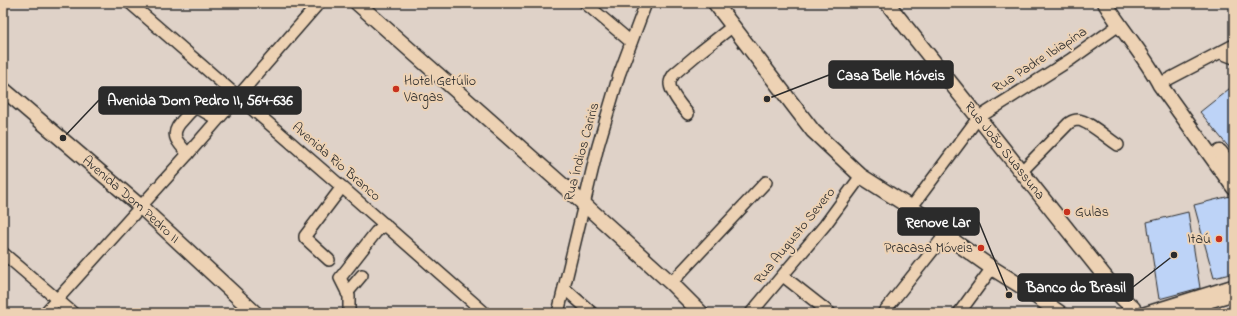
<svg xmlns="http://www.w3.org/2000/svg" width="1237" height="316" viewBox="0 0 1237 316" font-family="'Indie Flower',sans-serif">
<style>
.building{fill:#bdd3f7;stroke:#2b2b2b}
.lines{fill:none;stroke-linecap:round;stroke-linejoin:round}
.minor-casing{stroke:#2b2b2b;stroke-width:14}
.major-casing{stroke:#2b2b2b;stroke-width:17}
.minor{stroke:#edd2b4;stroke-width:11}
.major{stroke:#edd2b4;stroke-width:14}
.poi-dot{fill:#c8321e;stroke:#edd2b4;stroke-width:1.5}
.labels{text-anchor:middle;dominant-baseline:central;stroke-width:4;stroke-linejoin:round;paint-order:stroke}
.street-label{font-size:14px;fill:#2b2b2b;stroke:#edd2b4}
.poi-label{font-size:14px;fill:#2b2b2b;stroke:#edd2b4;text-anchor:start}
.leader{fill:none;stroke:#2b2b2b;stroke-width:1.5}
.callout-dot{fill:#2b2b2b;stroke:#edd2b4;stroke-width:1.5}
.callout{fill:#2b2b2b;stroke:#2b2b2b;stroke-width:1.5}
.callout-label{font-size:15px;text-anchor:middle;font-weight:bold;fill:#fff}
</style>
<rect width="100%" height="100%" fill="#dfd2c8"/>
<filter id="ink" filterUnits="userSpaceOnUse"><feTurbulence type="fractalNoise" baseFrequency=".025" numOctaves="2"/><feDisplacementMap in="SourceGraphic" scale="8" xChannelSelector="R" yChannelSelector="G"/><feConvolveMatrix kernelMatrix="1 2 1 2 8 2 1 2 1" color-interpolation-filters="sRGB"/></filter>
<g filter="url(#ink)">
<g class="building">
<polygon points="1234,85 1234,148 1231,150 1200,112"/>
<polygon points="1234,195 1234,273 1214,278 1194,205"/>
<polygon points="1188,212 1200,288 1159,299 1147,222"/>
</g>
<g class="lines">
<defs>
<g id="minor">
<polyline points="130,3 342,187 485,313"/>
<polyline points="585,3 631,42"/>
<polyline points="1221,53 1234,58"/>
<polyline points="1165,81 1234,45"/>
<path d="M688,114c-5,-6 -19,-23 -18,-31 0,-3 2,-6 4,-9l26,-22 33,-26"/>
<path d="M188,154c-10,-12 -19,-18 -7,-32 5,-5 8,-10 14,-14l8,3 14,8"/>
<path d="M1021,172l48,-49c3,-2 5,-3 9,-3 11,1 30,19 40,25"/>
<polyline points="911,208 978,118 1070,60 1119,25"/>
<polyline points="3,253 73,313"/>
<polyline points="329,260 305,238 305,236 342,187"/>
<polyline points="783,276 830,313"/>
<polyline points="671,283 766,182"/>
<polyline points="564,288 592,313"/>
<polyline points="347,293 362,275"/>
<polyline points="1206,303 1207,313"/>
<polyline points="1180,308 1206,303 1234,295"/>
<polyline points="45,313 188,154 319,3"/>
<polyline points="349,313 349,296 340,278 376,232 385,224"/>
<polyline points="558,313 598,146 619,75 646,3"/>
<polyline points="751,313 825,225 861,176"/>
<polyline points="883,313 945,235"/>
<polyline points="959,313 992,268"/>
<polyline points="1144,313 1234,285"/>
</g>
<g id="major">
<polyline points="357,3 584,204 671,283 701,313"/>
<polyline points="715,3 813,131 861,176 927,218 945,235 992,268 1024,288 1060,313"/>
<path id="s1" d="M887,3l235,295 11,10 1,5"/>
<path d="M1105,3c17,28 40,53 55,82l74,103"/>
<path id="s2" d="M3,89l138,118 114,106"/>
<polyline points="1220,152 1234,171"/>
</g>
</defs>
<use href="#minor" class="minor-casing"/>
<use href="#major" class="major-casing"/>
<use href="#minor" class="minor"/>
<use href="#major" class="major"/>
</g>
</g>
<g class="poi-dot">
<circle cx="396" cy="89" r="4"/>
<circle cx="1067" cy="212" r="4"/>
<circle cx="1219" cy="239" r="4"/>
<circle cx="981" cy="248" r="4"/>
</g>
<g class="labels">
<g class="street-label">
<text transform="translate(1040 60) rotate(-33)">Rua Padre Ibiapina</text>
<text stroke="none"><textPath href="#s1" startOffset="189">Rua João Suassuna</textPath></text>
<text transform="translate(582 152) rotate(-75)">Rua Índios Cariris</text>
<text transform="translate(336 162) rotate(41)">Avenida Rio Branco</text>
<text stroke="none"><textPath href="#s2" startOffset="169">Avenida Dom Pedro II</textPath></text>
<text transform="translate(795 236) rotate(-51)">Rua Augusto Severo</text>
</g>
<g class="poi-label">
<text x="404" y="81">Hotel Getúlio<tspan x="404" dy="16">Vargas</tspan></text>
<text x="1075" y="212">Gulas</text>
<text x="1211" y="239" text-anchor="end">Itaú</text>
<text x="973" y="248" text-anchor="end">Pracasa Móveis</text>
</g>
</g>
<path class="leader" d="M767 99L829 75M63 138L99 100M1009 295L979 222M1174 255L1133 287"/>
<g class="callout-dot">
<circle cx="767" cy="99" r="4"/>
<circle cx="63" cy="138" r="4"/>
<circle cx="1009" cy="295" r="4"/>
<circle cx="1174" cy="255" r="4"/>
</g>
<g class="callout">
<rect x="829" y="61" width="124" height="27" rx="4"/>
<rect x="99" y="87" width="202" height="27" rx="4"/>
<rect x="898" y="208" width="81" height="27" rx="4"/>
<rect x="1018" y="274" width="115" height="27" rx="4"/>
</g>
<g class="callout-label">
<text x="891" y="80">Casa Belle Móveis</text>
<text x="200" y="105">Avenida Dom Pedro II, 564-636</text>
<text x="938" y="227">Renove Lar</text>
<text x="1076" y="292">Banco do Brasil</text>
</g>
<rect width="1237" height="316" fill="none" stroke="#edd2b4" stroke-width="16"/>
<rect x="8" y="8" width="1221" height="300" fill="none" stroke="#2b2b2b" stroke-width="1.5" filter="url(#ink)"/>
</svg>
